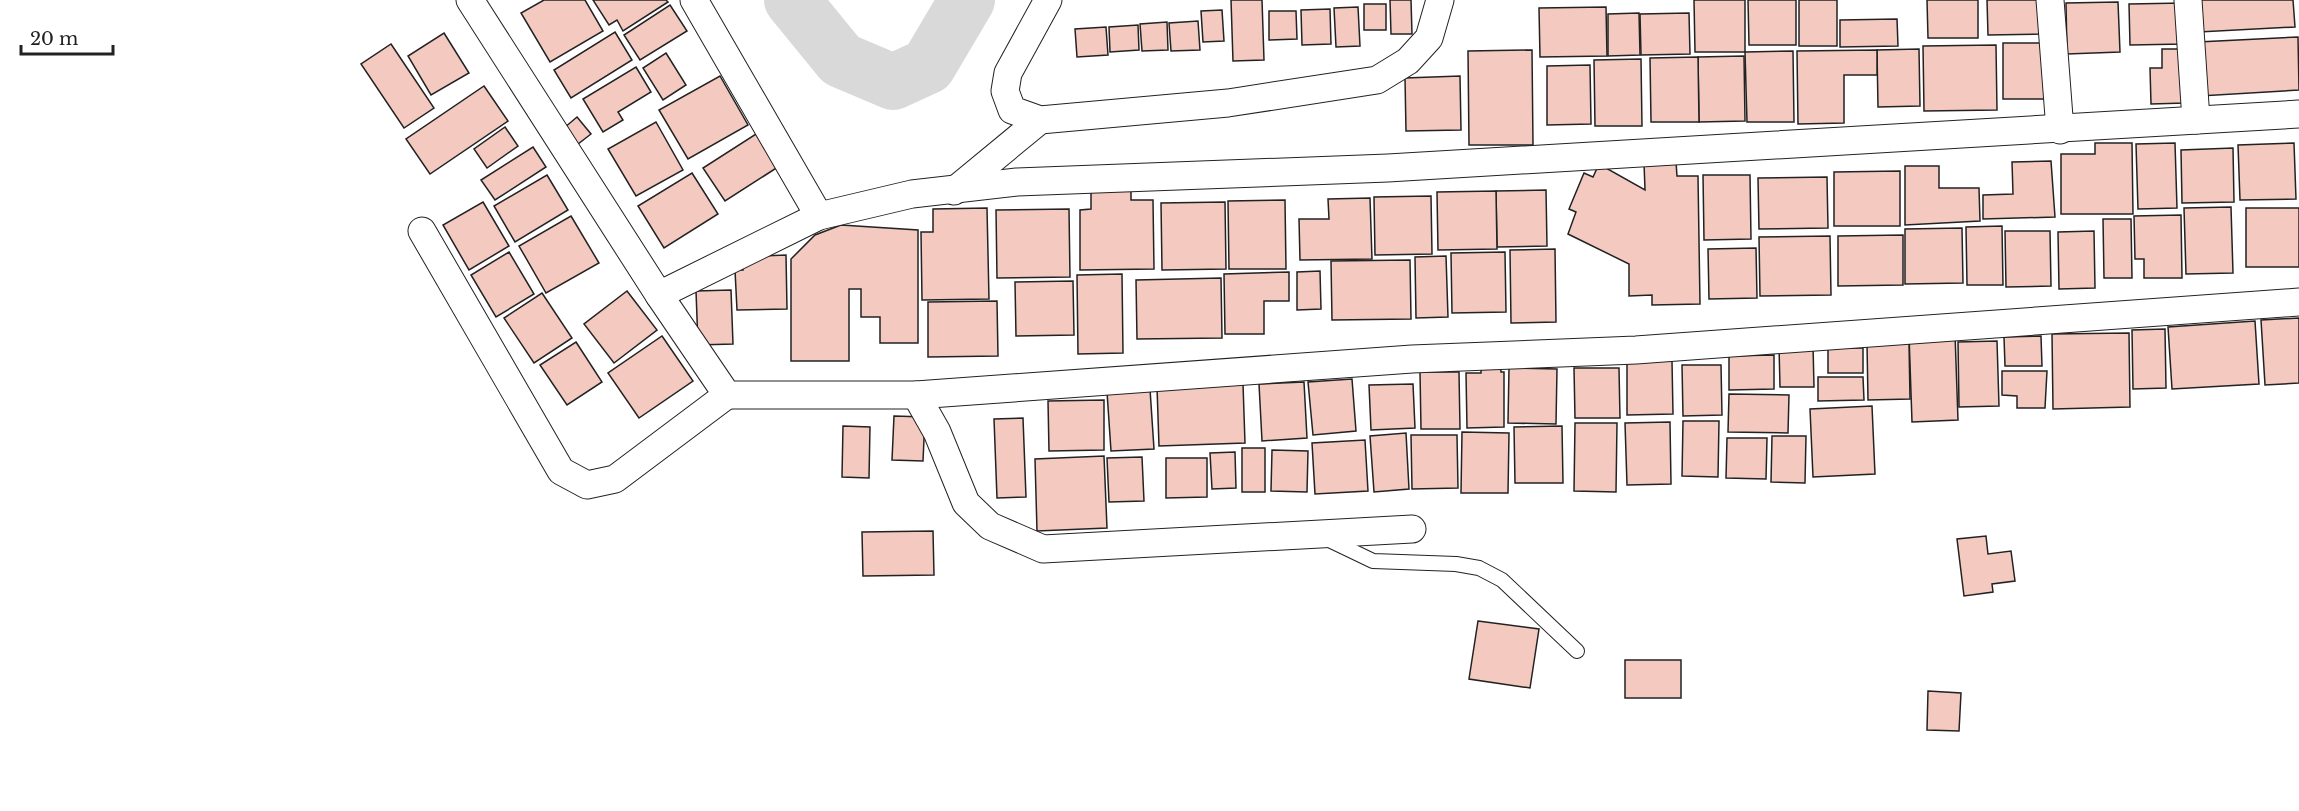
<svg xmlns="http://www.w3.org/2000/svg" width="2299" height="811" viewBox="0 0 2299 811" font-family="'Libre Baskerville',serif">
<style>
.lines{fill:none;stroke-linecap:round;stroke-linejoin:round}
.river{stroke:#d9d9d9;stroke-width:56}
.building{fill:#f3c9c0;stroke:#222;stroke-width:1.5}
.service-casing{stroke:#222;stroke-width:16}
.minor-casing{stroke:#222;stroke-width:29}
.service{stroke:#fff;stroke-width:14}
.minor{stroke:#fff;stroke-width:27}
</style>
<rect width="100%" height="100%" fill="#fff"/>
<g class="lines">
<polyline class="river" points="792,0 841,60 893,82 928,66 967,0"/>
</g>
<g class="building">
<polygon points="544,0 585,0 603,31 550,62 521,13"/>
<polygon points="593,0 666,0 668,2 623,31 617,20 609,25"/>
<polygon points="1231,0 1262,0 1264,60 1233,61"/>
<polygon points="1390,0 1411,0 1412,34 1391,34"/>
<polygon points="1694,0 1745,0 1745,52 1695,52"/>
<polygon points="1748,0 1796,0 1796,45 1749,45"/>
<rect x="1799" y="0" width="38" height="46"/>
<polygon points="1927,0 1978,0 1978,38 1928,38"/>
<polygon points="1987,0 2040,0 2041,34 1988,35"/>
<polygon points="2197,0 2293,0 2295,27 2199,32"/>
<polygon points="2118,2 2120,52 2067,54 2066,3"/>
<polygon points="2183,3 2184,44 2130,45 2129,4"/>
<rect x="1364" y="4" width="22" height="26"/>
<polygon points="670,5 687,31 640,60 624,35"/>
<polygon points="1358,7 1360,46 1336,47 1334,8"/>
<polygon points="1606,7 1607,56 1540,57 1539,8"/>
<polygon points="1330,9 1331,44 1302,45 1301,10"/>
<polygon points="1222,10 1224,41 1203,42 1201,11"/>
<polygon points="1269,11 1296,11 1297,39 1269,40"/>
<polygon points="1639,13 1640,55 1608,56 1608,14"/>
<polygon points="1689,13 1690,54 1641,55 1640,14"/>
<polygon points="1897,19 1898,46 1840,47 1840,20"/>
<polygon points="1198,21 1200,50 1171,51 1169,23"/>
<polygon points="1167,22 1168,50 1142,51 1140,24"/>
<polygon points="1138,25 1139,50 1110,52 1109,27"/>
<polygon points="1106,27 1108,55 1077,57 1075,29"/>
<polygon points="615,32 632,60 571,98 554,70"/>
<polygon points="444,33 469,73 431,95 408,56"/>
<polygon points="2298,37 2299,90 2200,96 2198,42"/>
<rect x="2003" y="43" width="46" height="56"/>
<polygon points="391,44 434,108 404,128 361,64"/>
<polygon points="1996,45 1997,110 1924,111 1923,46"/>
<polygon points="1919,49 1920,106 1878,107 1877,50"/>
<polygon points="2162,49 2184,49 2185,103 2151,104 2150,68 2162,68"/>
<polygon points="1532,50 1533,145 1469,145 1468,51"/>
<polygon points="1877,50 1877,75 1844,75 1844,123 1798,124 1797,51"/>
<polygon points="1793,51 1794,122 1747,122 1745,52"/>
<polygon points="666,53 686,85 663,100 643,68"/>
<polygon points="1744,56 1745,121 1699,122 1698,57"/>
<polygon points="1698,57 1699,122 1651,122 1650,58"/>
<polygon points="1641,59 1642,126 1595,126 1594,60"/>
<polygon points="1590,65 1591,124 1547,125 1547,66"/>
<polygon points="636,67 651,92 618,112 623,120 603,132 583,99"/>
<polygon points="720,76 748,125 688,159 659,110"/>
<polygon points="1460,76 1461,130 1406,131 1405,78"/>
<polygon points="484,86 508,121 430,174 406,139"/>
<polygon points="577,117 591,134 578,144 564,128"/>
<polygon points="656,122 683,170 636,196 608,149"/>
<polygon points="505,127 518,146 487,168 474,149"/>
<polygon points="756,134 778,167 725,201 703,168"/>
<polygon points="2095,143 2132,143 2133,214 2061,214 2061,154 2095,154"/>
<polygon points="2175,143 2177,208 2138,209 2136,144"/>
<polygon points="2294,143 2296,199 2240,200 2238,145"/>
<polygon points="533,147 546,167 495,200 481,180"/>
<polygon points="2233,148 2234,202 2182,203 2181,150"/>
<polygon points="2051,161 2055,217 1983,219 1983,195 2013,194 2012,162"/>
<polygon points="1676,162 1677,176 1698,176 1700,304 1652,305 1652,295 1629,296 1629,264 1568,234 1576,212 1569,209 1584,173 1593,177 1599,164 1645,190 1644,163"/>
<polygon points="1905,166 1939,166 1939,188 1979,188 1980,221 1905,225"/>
<polygon points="1900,171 1900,226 1834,226 1834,172"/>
<polygon points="692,173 718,214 664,248 638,206"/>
<polygon points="547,175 568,210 515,242 494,206"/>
<polygon points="1703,175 1750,175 1751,239 1704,240"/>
<polygon points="1827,177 1828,228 1759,229 1758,178"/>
<polygon points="1091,190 1131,190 1131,200 1153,200 1154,269 1080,270 1080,210 1091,209"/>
<polygon points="1546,190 1547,246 1497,247 1496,191"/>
<polygon points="1496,191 1497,249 1438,250 1437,192"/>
<polygon points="1431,196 1432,254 1375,255 1374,197"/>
<polygon points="1370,198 1372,259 1300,260 1299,219 1329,219 1328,199"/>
<polygon points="1285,200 1286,269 1229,269 1228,201"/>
<polygon points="483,202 509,246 469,270 443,225"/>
<polygon points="1225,202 1226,269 1162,270 1161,203"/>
<polygon points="2231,207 2233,273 2186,274 2184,208"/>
<polygon points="987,208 989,299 922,300 921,232 933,232 933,209"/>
<rect x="2246" y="208" width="53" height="59"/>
<polygon points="1069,209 1070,277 997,278 996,210"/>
<polygon points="2181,215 2182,278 2144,278 2144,259 2135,259 2134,216"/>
<polygon points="571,216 599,263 546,293 519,246"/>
<polygon points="2103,219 2131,219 2132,278 2104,278"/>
<polygon points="841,225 918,230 918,343 880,343 880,317 861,317 861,289 849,289 849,361 791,361 791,259 815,235"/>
<polygon points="2002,226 2003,285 1967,285 1966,227"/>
<polygon points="1962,228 1963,283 1905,284 1905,229"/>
<polygon points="2005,231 2050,231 2051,286 2006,287"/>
<polygon points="2094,231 2095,288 2059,289 2058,232"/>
<polygon points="1903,235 1903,285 1838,286 1838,236"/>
<polygon points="1830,236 1831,295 1760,296 1759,237"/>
<polygon points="1756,248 1757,298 1709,299 1708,249"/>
<polygon points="1555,249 1556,322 1511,323 1510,250"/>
<polygon points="509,252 534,294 496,317 471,275"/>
<polygon points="1505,252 1506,312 1452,313 1451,253"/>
<polygon points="786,255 787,309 737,310 735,270 743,270 742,257"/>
<polygon points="1446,256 1448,317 1416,318 1415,257"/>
<polygon points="1410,260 1411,319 1332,320 1331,261"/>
<polygon points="1320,271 1321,309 1297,310 1297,272"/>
<polygon points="1289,272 1289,301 1264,301 1264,334 1225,334 1224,274"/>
<polygon points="1122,274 1123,353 1078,354 1077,275"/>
<polygon points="1221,278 1222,338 1137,339 1136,280"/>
<polygon points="1073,281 1074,335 1016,336 1015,282"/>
<polygon points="731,290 733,344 698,345 696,291"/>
<polygon points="627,291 657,330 614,363 584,324"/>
<polygon points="542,293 572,338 534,363 504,318"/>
<polygon points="997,301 998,356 928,357 928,302"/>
<polygon points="2299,318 2299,383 2265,385 2261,320"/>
<polygon points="2255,321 2259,384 2172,389 2168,327"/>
<polygon points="2165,329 2166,388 2133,389 2132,330"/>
<polygon points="2129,333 2130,407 2053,409 2052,334"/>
<polygon points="1955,334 1958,420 1912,422 1909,335"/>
<polygon points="662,336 693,381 639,418 608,373"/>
<polygon points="2041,336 2042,366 2005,366 2004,337"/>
<polygon points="1997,341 1999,406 1959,407 1958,342"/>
<polygon points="576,342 602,382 567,405 540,365"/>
<polygon points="1909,343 1910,399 1868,400 1867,344"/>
<polygon points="1813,345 1814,387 1780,387 1779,346"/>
<rect x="1828" y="348" width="35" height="25"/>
<polygon points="1774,355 1774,389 1729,390 1729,356"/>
<polygon points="1500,359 1501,372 1504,372 1504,427 1467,428 1466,373 1481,373 1481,360"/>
<polygon points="1672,361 1673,414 1627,415 1627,362"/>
<polygon points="1682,365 1721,365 1722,415 1683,416"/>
<polygon points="1509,368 1557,369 1556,424 1508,423"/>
<polygon points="1574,368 1619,368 1620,418 1575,418"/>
<polygon points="2002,371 2047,371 2045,408 2017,408 2017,396 2002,395"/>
<polygon points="1420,372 1459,372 1460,429 1421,429"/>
<polygon points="1818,377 1863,377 1864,400 1818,401"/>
<polygon points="1352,379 1356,431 1313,435 1308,382"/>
<polygon points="1304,382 1307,438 1262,441 1259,384"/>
<polygon points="1243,384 1245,443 1159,446 1157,387"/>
<polygon points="1413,384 1415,428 1371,430 1369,385"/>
<polygon points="1150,389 1154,449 1111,451 1107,392"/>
<polygon points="1729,394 1789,395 1788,433 1728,432"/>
<polygon points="1104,400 1104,450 1049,451 1048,401"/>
<polygon points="1872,406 1875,474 1813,477 1810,409"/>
<polygon points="894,416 925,417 923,461 892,460"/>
<polygon points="1023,418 1026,497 997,498 994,419"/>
<polygon points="1683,421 1719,421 1718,477 1682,476"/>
<polygon points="1670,422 1671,484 1627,485 1625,423"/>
<polygon points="1575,423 1617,423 1616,492 1574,491"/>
<polygon points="843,426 870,427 869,478 842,477"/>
<polygon points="1562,426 1563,483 1515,483 1514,427"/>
<polygon points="1462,432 1509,433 1508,493 1461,493"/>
<polygon points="1406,433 1409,489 1374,492 1370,436"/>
<polygon points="1411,435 1457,435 1458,488 1412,489"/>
<polygon points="1772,436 1806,436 1805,483 1771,482"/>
<polygon points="1727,438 1767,438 1766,479 1726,478"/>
<polygon points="1365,440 1368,491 1315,494 1312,443"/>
<rect x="1242" y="448" width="23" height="44"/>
<polygon points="1272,450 1308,451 1307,492 1271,491"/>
<polygon points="1235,452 1236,488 1212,489 1210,453"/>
<polygon points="1104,456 1107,528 1037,531 1035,459"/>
<polygon points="1142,457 1144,501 1109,502 1107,458"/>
<polygon points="1166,458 1207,458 1207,497 1166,498"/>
<polygon points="933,531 934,575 863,576 862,532"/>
<polygon points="1986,536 1988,554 2011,551 2015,581 1992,584 1993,592 1964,596 1957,539"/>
<polygon points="1478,621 1539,629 1530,688 1469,679"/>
<rect x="1625" y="660" width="56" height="38"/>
<polygon points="1928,691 1961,693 1959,731 1927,730"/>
</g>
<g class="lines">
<defs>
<polyline id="service" points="1325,538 1373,561 1456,564 1479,568 1502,580 1577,651"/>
<g id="minor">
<polyline points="470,0 659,295 727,395 916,395 1412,359 1636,350 2299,302"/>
<polyline points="694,0 819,216"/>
<polyline points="1048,0 1008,73 1005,91 1012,110 1040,120 1228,103 1377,80 1408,61 1429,38 1440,0"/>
<polyline points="2050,0 2060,130"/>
<polyline points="2188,0 2196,120"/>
<polyline points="954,191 1040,120"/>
<polyline points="422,231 561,471 587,485 615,479 727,395"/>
<polyline points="659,295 819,216 912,194 1017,182 1388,168 2299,114"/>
<polyline points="916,395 937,432 966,503 990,526 1043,549 1412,529"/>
</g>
</defs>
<use href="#service" class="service-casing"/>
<use href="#minor" class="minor-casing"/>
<use href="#service" class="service"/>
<use href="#minor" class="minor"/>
</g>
<path d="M21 45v9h92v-9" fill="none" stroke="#222222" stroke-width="3"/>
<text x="30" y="45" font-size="18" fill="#222222" stroke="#ffffff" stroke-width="4.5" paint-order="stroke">20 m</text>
</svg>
